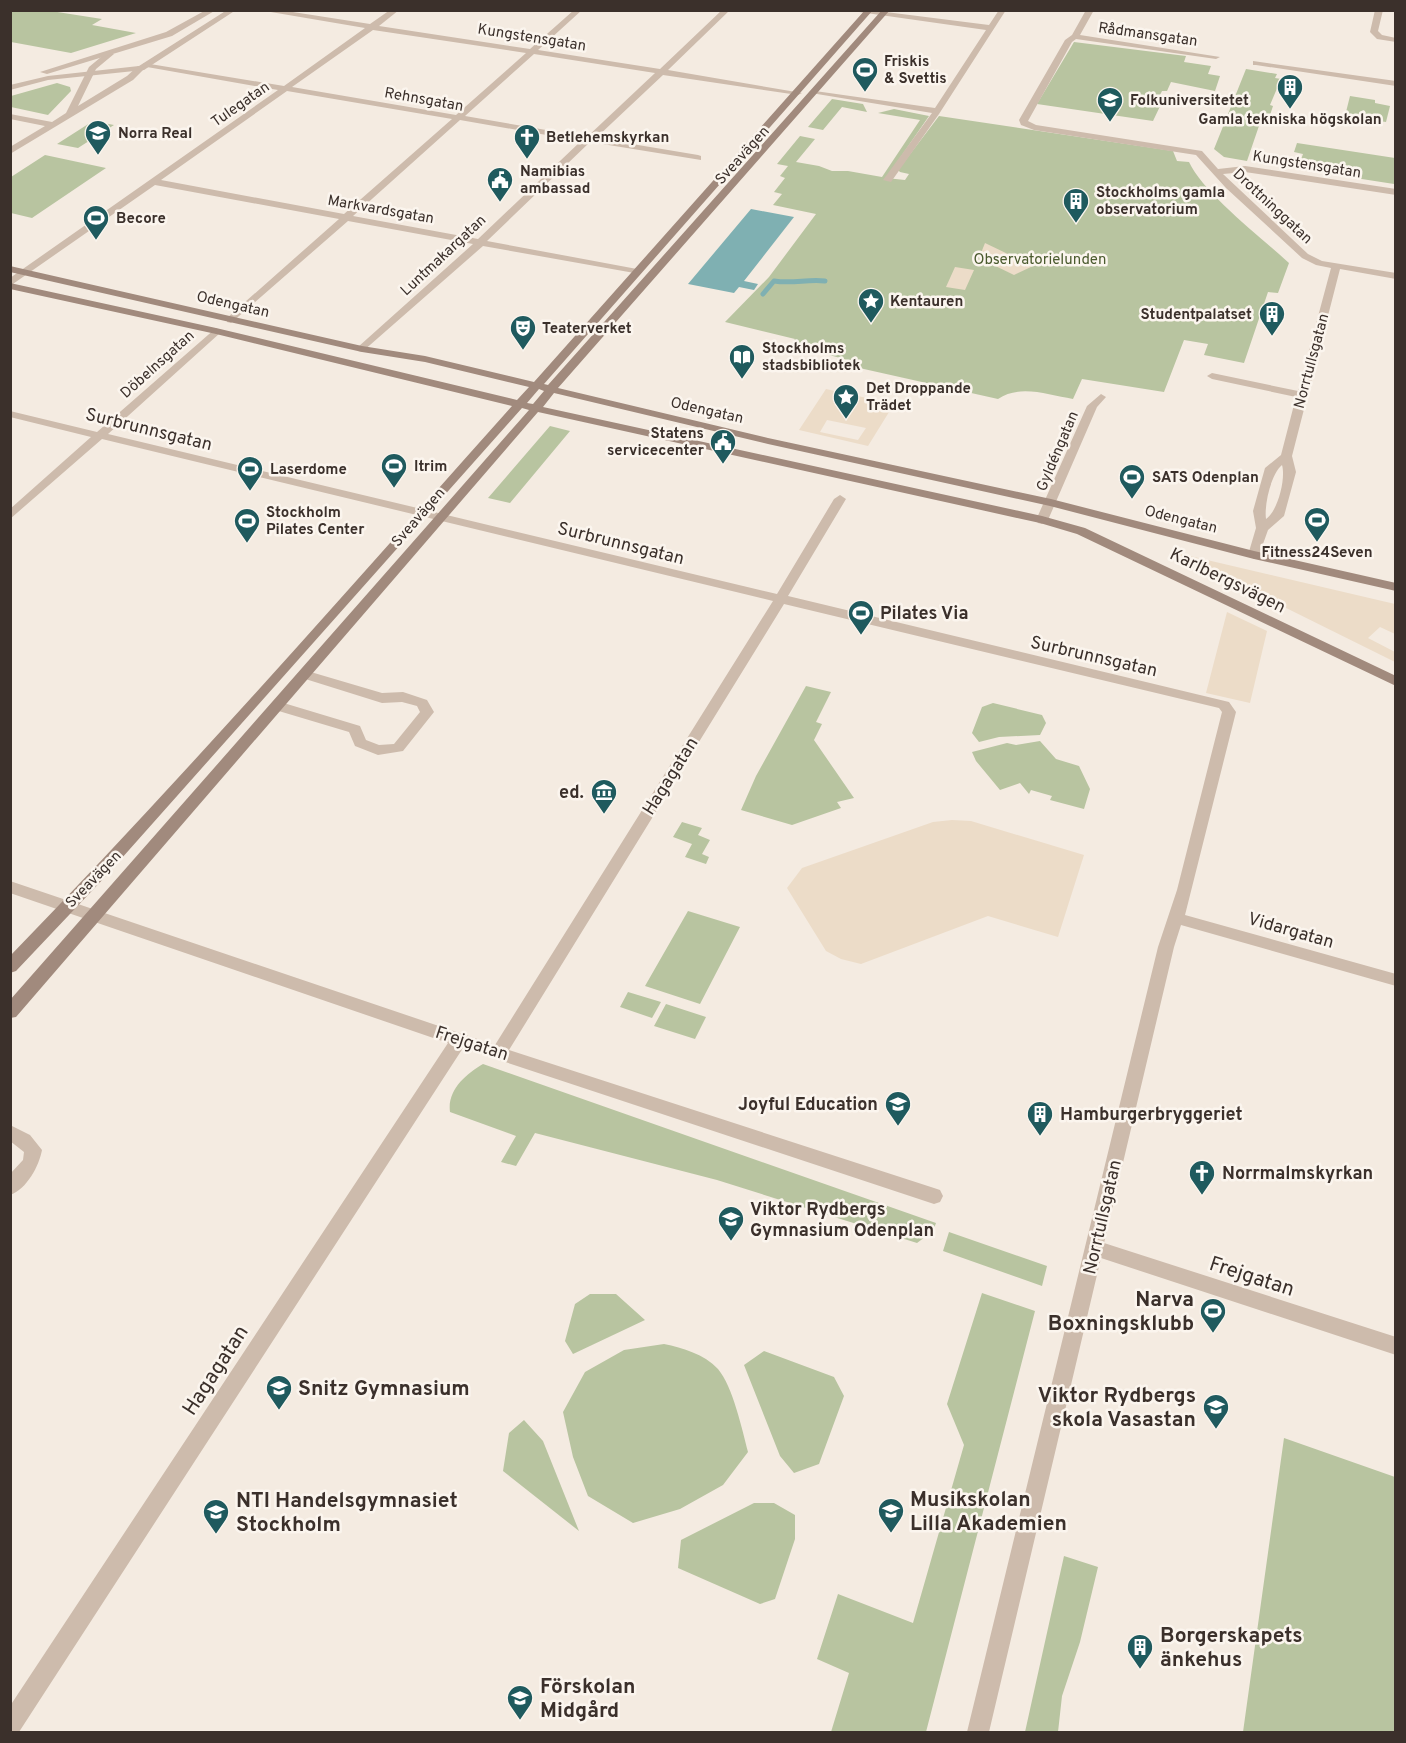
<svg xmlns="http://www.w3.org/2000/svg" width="1406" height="1743" font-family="Overpass,sans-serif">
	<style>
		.green { fill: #b8c4a0 }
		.plaza { fill: #ecdcc8; fill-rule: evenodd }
		.water { fill: #7fb0b2 }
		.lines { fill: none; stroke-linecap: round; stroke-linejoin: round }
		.stream { stroke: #7fb0b2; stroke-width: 5 }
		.minor { fill: #cdbbac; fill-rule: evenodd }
		.tertiary { fill: #cdbbac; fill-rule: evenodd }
		.secondary { fill: #a18a7d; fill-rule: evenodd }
		.labels { text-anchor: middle; stroke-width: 5; stroke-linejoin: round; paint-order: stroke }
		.far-street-label { font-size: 15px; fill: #3b302b; stroke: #fbf5ee }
		.far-poi-label { font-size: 15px; font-weight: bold; fill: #3b302b; stroke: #fbf5ee; text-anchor: start }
		.far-park-label { font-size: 15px; fill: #4a5a2e; stroke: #fbf5ee }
		.street-label { font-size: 18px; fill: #3b302b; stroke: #fbf5ee }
		.poi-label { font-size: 18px; font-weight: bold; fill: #3b302b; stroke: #fbf5ee; text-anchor: start }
		.near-street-label { font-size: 21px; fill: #3b302b; stroke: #fbf5ee }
		.near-poi-label { font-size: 21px; font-weight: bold; fill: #3b302b; stroke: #fbf5ee; text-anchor: start }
	</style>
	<rect width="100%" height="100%" fill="#f4ebe1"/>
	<path class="green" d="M16 11H51L102 19 92 25 136 33 71 53 11 42V12Z
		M1074 42 1186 56 1184 62 1211 66 1208 74 1220 76 1215 91 1171 82 1167 91H1162L1158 99 1163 100 1153 121 1037 104Z
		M1246 69 1277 74 1275 78 1281 79 1270 105 1273 106 1268 121 1261 120 1247 161 1224 157 1214 149Z
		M57 83 70 87 71 91 48 115 11 107V96Z
		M1350 96 1375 100V103L1390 106 1386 122 1345 116Z
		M832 99 863 104 867 112 842 107 823 130 808 127Z
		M894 109 929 116 886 178 905 180 909 174 900 172 898 170 939 116 1173 151 1177 161 1189 162C1204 194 1261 237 1289 263L1278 293 1268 292 1244 363 1204 355 1208 344 1184 340 1164 392 1082 379 1073 399C1048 395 1020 384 998 399L846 365 848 360 791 345 795 339 725 322 769 277 816 214 773 205 782 194 774 192 785 178 780 176 788 166 777 164 800 136 815 139 796 162 819 166 832 171H848L882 177 920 120 878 113Z
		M93 121 114 125 78 148 57 144Z
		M1297 143 1395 158 1394 184 1278 166 1279 162 1299 165 1303 154 1294 152Z
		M45 155 106 168 32 218 11 213V177Z
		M550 426 570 431 510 503 488 498Z
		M806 686 831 692 816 722 822 724 814 740 854 798 837 802 841 808 792 825 741 810 756 776Z
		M993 703 1042 715 1046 723 1040 735 999 737 979 742 972 733 982 707Z
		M1040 741 1056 759 1079 766 1090 789 1084 809 1050 800 1052 796 1031 790 1029 794 1020 783 1000 790 976 761 972 752 1007 743 1016 745Z
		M682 822 702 828 698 835 710 840 702 854 709 857 706 864 685 857 692 844 673 837Z
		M688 911 740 927 700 1004 645 986Z
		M628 992 661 1002 652 1018 620 1007Z
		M666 1004 706 1017 695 1039 654 1026Z
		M483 1064 936 1223 933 1231 917 1243 717 1180 535 1133 516 1166 501 1162 516 1136 450 1112C447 1090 466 1074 483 1064Z
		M949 1232 1047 1266 1042 1286 943 1251Z
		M982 1293 1035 1311 926 1732H831L849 1673 817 1659 838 1594 913 1623 964 1445 947 1404Z
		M590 1294H616L645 1320 573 1354 565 1341 575 1304Z
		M664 1344C683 1348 704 1354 718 1369 733 1387 742 1429 748 1452L723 1485 680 1509 633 1523 588 1496 573 1457 563 1412 585 1372 624 1350Z
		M764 1351 834 1377 844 1396 819 1464 794 1473 780 1456 744 1365Z
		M524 1420 543 1441 579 1531 503 1471 509 1433Z
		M1284 1438 1395 1477V1732H1243Z
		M754 1503H774L795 1515V1539L775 1599 760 1604 678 1568 681 1540Z
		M1064 1556 1098 1567 1080 1642 1062 1696 1058 1732H1025Z"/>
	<path class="plaza" d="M985 243 1010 255 1033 266 1014 275 979 258Z
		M955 267 974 270 965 290 946 287Z
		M826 389 894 404 868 446 799 430ZM827 420 866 428 858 440 820 432Z
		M1173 552 1395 604V634L1380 627 1368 638 1395 652V662Z
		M1227 612 1267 631 1250 703 1206 693Z
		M952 820 971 821 1084 855 1058 937 988 916 861 964 841 959 826 951 787 888 802 868 933 822Z"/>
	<path class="water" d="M751 209 794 217 744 281 758 284 754 290 739 287 734 293 688 284Z"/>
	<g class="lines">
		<path class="stream" d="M763 294 774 281C793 284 807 279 825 281"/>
		<path class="minor" d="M259 10H280L370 24 390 10H399L379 26 530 49 574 10H582L538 50 660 69 722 10H730L668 70 802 93 798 95 663 75 596 138 698 155 701 156V160L590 142 487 241 637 269 642 272 640 274 483 246 362 352 358 351V347L473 244 348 221 231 323 227 322V318L339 219 155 185 10 286V278L278 90 147 67 143 65 144 63 284 86 365 28ZM373 30 526 53 456 115 292 87ZM534 54 655 73 587 137 465 116ZM287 91 452 119 344 214 161 180ZM460 120 581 141 478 239 353 216Z
			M845 10H870L989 25 999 10H1006L939 114 891 182 883 180 932 113 811 93 815 91 935 108 986 30Z
			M1086 10H1094L1080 35 1220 57 1216 59 1076 39 1072 42 1028 121 1036 125 1202 151 1218 169 1245 166 1396 189V195L1245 172 1223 174 1308 254 1322 261 1396 273V279L1340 269 1292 456 1296 472 1284 516 1268 530 1258 558 1254 559 1248 555 1256 528 1253 511 1265 468 1281 455 1296 397 1212 379 1207 376 1212 373 1298 391 1331 268 1316 265 1302 258 1226 188 1196 155 1034 130 1021 125 1019 120 1065 40 1072 35ZM1282 465C1286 478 1278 511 1266 519 1264 505 1271 474 1282 465Z
			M1375 10H1383L1378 31 1382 35 1396 38V42L1377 39 1370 32Z
			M107 52 114 54 96 69 78 106 127 76 138 66 145 68 133 80 10 154V147L45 126 10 119V114L52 122 66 113 89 67Z
			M1253 61 1396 81V86L1256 65H1253Z
			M216 328 221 331 220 333 108 434 777 594 834 499 840 495 846 499 788 596 1229 702 1236 712 1185 915 1396 974V986L1181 925 1174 947 1104 1243 1396 1337V1355L1101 1258 989 1732H967L1158 947 1177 890 1222 712 1219 708 784 604 509 1050 934 1188 940 1190 943 1196 940 1202 934 1204 463 1048 19 1732H10V1706L448 1043 10 893V881L495 1045 773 601 102 439 10 519V509L91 437 10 417V411L97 432Z
			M1101 394 1106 397 1097 407 1048 520 1042 524 1038 523 1036 520 1087 406Z
			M304 670 382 693 403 692 427 700 434 712 403 751 378 755 355 746 349 732 272 709 270 706 277 701 360 726 366 740 379 745 394 744 420 712 417 706 402 702 382 703 299 677 297 674Z
			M10 1125 30 1135 42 1150C39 1166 27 1189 10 1195V1174L23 1160 24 1152 10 1141Z"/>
		<path class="tertiary" d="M206 10H216L172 36 47 74 40 72 166 32Z
			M227 10H236L144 70 48 80 10 90V85L48 76 139 66Z"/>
		<path class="secondary" d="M865 10H873L544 384 548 385 882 10H890L558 388 768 438 1051 499 1254 551 1396 583V591L1254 559 1050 506 768 444 554 393 543 407 1042 516 1085 528 1396 676V686L1077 534 1040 523 538 412 16 1017 10 1018V1000L529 410 522 408 105 877 16 971 10 973V956C183 778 347 591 512 406L216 334 10 289V283L216 328 517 400 529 387 425 362 362 352 10 272V266L362 346 425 356 534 382ZM539 389 544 391 533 404 527 403Z"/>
	</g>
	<defs>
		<g id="stadium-pin" transform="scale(1.35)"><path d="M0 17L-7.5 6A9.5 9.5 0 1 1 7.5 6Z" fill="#1f5a5e" stroke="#fbf5ee"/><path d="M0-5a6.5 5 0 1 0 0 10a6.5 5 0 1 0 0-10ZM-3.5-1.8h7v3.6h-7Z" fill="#fff"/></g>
		<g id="building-pin" transform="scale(1.35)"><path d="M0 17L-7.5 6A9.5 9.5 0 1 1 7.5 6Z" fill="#1f5a5e" stroke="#fbf5ee"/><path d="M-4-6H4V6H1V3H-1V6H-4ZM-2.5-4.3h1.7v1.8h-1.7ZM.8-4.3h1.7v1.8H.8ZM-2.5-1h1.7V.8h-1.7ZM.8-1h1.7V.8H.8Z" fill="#fff"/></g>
		<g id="university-pin" transform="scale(1.35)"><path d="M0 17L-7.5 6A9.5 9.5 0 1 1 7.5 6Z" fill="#1f5a5e" stroke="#fbf5ee"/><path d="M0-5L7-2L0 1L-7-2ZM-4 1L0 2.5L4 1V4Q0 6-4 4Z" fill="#fff"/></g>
		<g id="school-pin" transform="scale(1.35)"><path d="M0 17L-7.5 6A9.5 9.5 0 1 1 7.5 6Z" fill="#1f5a5e" stroke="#fbf5ee"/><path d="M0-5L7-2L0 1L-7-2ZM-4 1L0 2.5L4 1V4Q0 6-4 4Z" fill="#fff"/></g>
		<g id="church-pin" transform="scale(1.35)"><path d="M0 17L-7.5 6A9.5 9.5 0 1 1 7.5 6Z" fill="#1f5a5e" stroke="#fbf5ee"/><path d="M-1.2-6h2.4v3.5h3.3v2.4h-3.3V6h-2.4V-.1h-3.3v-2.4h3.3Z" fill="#fff"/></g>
		<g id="civic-pin" transform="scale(1.35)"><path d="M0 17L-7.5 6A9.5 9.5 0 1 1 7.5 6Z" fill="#1f5a5e" stroke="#fbf5ee"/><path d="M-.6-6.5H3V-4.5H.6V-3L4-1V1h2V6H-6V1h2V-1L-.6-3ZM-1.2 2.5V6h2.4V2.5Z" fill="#fff"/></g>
		<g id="sight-pin" transform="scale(1.35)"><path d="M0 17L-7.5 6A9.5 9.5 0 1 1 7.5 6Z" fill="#1f5a5e" stroke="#fbf5ee"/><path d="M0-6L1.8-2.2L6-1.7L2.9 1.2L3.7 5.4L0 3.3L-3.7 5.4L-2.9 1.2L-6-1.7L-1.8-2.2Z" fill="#fff"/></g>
		<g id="theatre-pin" transform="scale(1.35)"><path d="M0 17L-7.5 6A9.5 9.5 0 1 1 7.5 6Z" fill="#1f5a5e" stroke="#fbf5ee"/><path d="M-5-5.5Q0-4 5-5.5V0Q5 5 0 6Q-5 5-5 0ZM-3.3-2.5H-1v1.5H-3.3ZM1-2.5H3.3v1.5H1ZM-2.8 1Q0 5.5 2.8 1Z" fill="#fff"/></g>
		<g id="library-pin" transform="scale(1.35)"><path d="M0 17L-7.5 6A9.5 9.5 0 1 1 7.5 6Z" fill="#1f5a5e" stroke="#fbf5ee"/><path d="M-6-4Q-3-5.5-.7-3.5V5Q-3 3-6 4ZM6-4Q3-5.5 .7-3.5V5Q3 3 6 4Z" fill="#fff"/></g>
		<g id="museum-pin" transform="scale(1.35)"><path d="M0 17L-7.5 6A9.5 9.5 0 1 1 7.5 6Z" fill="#1f5a5e" stroke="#fbf5ee"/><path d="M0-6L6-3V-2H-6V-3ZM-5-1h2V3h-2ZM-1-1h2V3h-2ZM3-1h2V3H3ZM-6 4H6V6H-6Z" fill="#fff"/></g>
	</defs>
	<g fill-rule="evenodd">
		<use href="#stadium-pin" x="865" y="70"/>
		<use href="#building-pin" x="1290" y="87"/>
		<use href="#university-pin" x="1110" y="100"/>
		<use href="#school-pin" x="98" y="133"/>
		<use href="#church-pin" x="527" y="137"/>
		<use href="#civic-pin" x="500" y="180"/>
		<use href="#building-pin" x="1076" y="201"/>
		<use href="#stadium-pin" x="96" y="218"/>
		<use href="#sight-pin" x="871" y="301"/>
		<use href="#building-pin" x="1272" y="314"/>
		<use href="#theatre-pin" x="523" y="328"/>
		<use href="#library-pin" x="742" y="357"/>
		<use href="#sight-pin" x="846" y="397"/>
		<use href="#civic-pin" x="723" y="442"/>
		<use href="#stadium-pin" x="394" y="466"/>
		<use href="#stadium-pin" x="250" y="469"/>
		<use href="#stadium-pin" x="1132" y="477"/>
		<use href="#stadium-pin" x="1317" y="520"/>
		<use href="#stadium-pin" x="247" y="521"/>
		<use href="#stadium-pin" x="861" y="613"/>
		<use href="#museum-pin" x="604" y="792"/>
		<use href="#school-pin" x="898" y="1104"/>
		<use href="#building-pin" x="1040" y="1114"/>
		<use href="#church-pin" x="1202" y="1173"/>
		<use href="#school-pin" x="731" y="1219"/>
		<use href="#stadium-pin" x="1213" y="1311"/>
		<use href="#school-pin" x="279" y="1388"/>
		<use href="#school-pin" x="1216" y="1407"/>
		<use href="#school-pin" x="891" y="1511"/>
		<use href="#school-pin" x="216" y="1512"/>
		<use href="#building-pin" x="1140" y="1647"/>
		<use href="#school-pin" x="520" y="1698"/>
	</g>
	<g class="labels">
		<g class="far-street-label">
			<text transform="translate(1148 34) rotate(8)" y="5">Rådmansgatan</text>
			<text transform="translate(532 37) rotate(9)" y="5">Kungstensgatan</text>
			<text transform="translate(424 99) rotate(10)" y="5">Rehnsgatan</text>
			<text transform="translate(240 104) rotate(-35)" y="5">Tulegatan</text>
			<text transform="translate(742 155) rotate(-48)" y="5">Sveavägen</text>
			<text transform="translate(1307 164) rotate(9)" y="5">Kungstensgatan</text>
			<text transform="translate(1273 206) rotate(43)" y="5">Drottninggatan</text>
			<text transform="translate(381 209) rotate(10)" y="5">Markvardsgatan</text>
			<text transform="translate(443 255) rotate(-43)" y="5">Luntmakargatan</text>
			<text transform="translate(233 304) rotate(13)" y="5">Odengatan</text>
			<text transform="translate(1311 361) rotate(-75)" y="5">Norrtullsgatan</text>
			<text transform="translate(157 364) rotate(-42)" y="5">Döbelnsgatan</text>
			<text transform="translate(707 410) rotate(13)" y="5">Odengatan</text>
			<text transform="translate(1057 451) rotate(-67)" y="5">Gyldéngatan</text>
			<text transform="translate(418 517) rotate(-49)" y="5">Sveavägen</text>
			<text transform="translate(1181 519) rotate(14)" y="5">Odengatan</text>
			<text transform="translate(93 879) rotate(-46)" y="5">Sveavägen</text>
		</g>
		<g class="far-poi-label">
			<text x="884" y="66">Friskis<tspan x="884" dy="17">&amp; Svettis</tspan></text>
			<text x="1130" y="105">Folkuniversitetet</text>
			<text x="1290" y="124" text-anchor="middle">Gamla tekniska högskolan</text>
			<text x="118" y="138">Norra Real</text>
			<text x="546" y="142">Betlehemskyrkan</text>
			<text x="520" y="176">Namibias<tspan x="520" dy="17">ambassad</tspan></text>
			<text x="1096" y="197">Stockholms gamla<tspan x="1096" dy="17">observatorium</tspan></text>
			<text x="116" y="223">Becore</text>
			<text x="890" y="306">Kentauren</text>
			<text x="1252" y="319" text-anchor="end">Studentpalatset</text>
			<text x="542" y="333">Teaterverket</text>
			<text x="762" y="353">Stockholms<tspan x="762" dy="17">stadsbibliotek</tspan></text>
			<text x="866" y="393">Det Droppande<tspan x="866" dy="17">Trädet</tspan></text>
			<text x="704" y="438" text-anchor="end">Statens<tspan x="704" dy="17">servicecenter</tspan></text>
			<text x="414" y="471">Itrim</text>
			<text x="270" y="474">Laserdome</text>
			<text x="1152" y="482">SATS Odenplan</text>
			<text x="266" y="517">Stockholm<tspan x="266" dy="17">Pilates Center</tspan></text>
			<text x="1317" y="557" text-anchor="middle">Fitness24Seven</text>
		</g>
		<g class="far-park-label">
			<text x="1040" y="264">Observatorielunden</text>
		</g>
		<g class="street-label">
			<text transform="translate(149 429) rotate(14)" y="6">Surbrunnsgatan</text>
			<text transform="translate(621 543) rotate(14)" y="6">Surbrunnsgatan</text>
			<text transform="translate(1228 580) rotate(26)" y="6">Karlbergsvägen</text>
			<text transform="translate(1094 656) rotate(13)" y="6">Surbrunnsgatan</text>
			<text transform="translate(670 776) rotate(-58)" y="6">Hagagatan</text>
			<text transform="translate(1291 930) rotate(16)" y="6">Vidargatan</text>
			<text transform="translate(472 1043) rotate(18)" y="6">Frejgatan</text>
			<text transform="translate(1102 1217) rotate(-77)" y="6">Norrtullsgatan</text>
		</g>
		<g class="poi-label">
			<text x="880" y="619">Pilates Via</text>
			<text x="584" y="798" text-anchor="end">ed.</text>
			<text x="878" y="1110" text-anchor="end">Joyful Education</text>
			<text x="1060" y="1120">Hamburgerbryggeriet</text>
			<text x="1222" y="1179">Norrmalmskyrkan</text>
			<text x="750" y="1215">Viktor Rydbergs<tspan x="750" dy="21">Gymnasium Odenplan</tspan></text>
		</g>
		<g class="near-street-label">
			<text transform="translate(1252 1276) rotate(18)" y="7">Frejgatan</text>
			<text transform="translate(215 1370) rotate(-57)" y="7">Hagagatan</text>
		</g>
		<g class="near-poi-label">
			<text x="1194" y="1306" text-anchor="end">Narva<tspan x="1194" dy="24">Boxningsklubb</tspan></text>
			<text x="298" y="1395">Snitz Gymnasium</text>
			<text x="1196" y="1402" text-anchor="end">Viktor Rydbergs<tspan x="1196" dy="24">skola Vasastan</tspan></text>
			<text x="910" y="1506">Musikskolan<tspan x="910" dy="24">Lilla Akademien</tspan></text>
			<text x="236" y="1507">NTI Handelsgymnasiet<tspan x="236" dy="24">Stockholm</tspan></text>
			<text x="1160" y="1642">Borgerskapets<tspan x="1160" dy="24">änkehus</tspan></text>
			<text x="540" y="1693">Förskolan<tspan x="540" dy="24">Midgård</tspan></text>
		</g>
	</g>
	<rect width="1406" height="1743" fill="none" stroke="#3b302b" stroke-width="24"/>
</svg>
